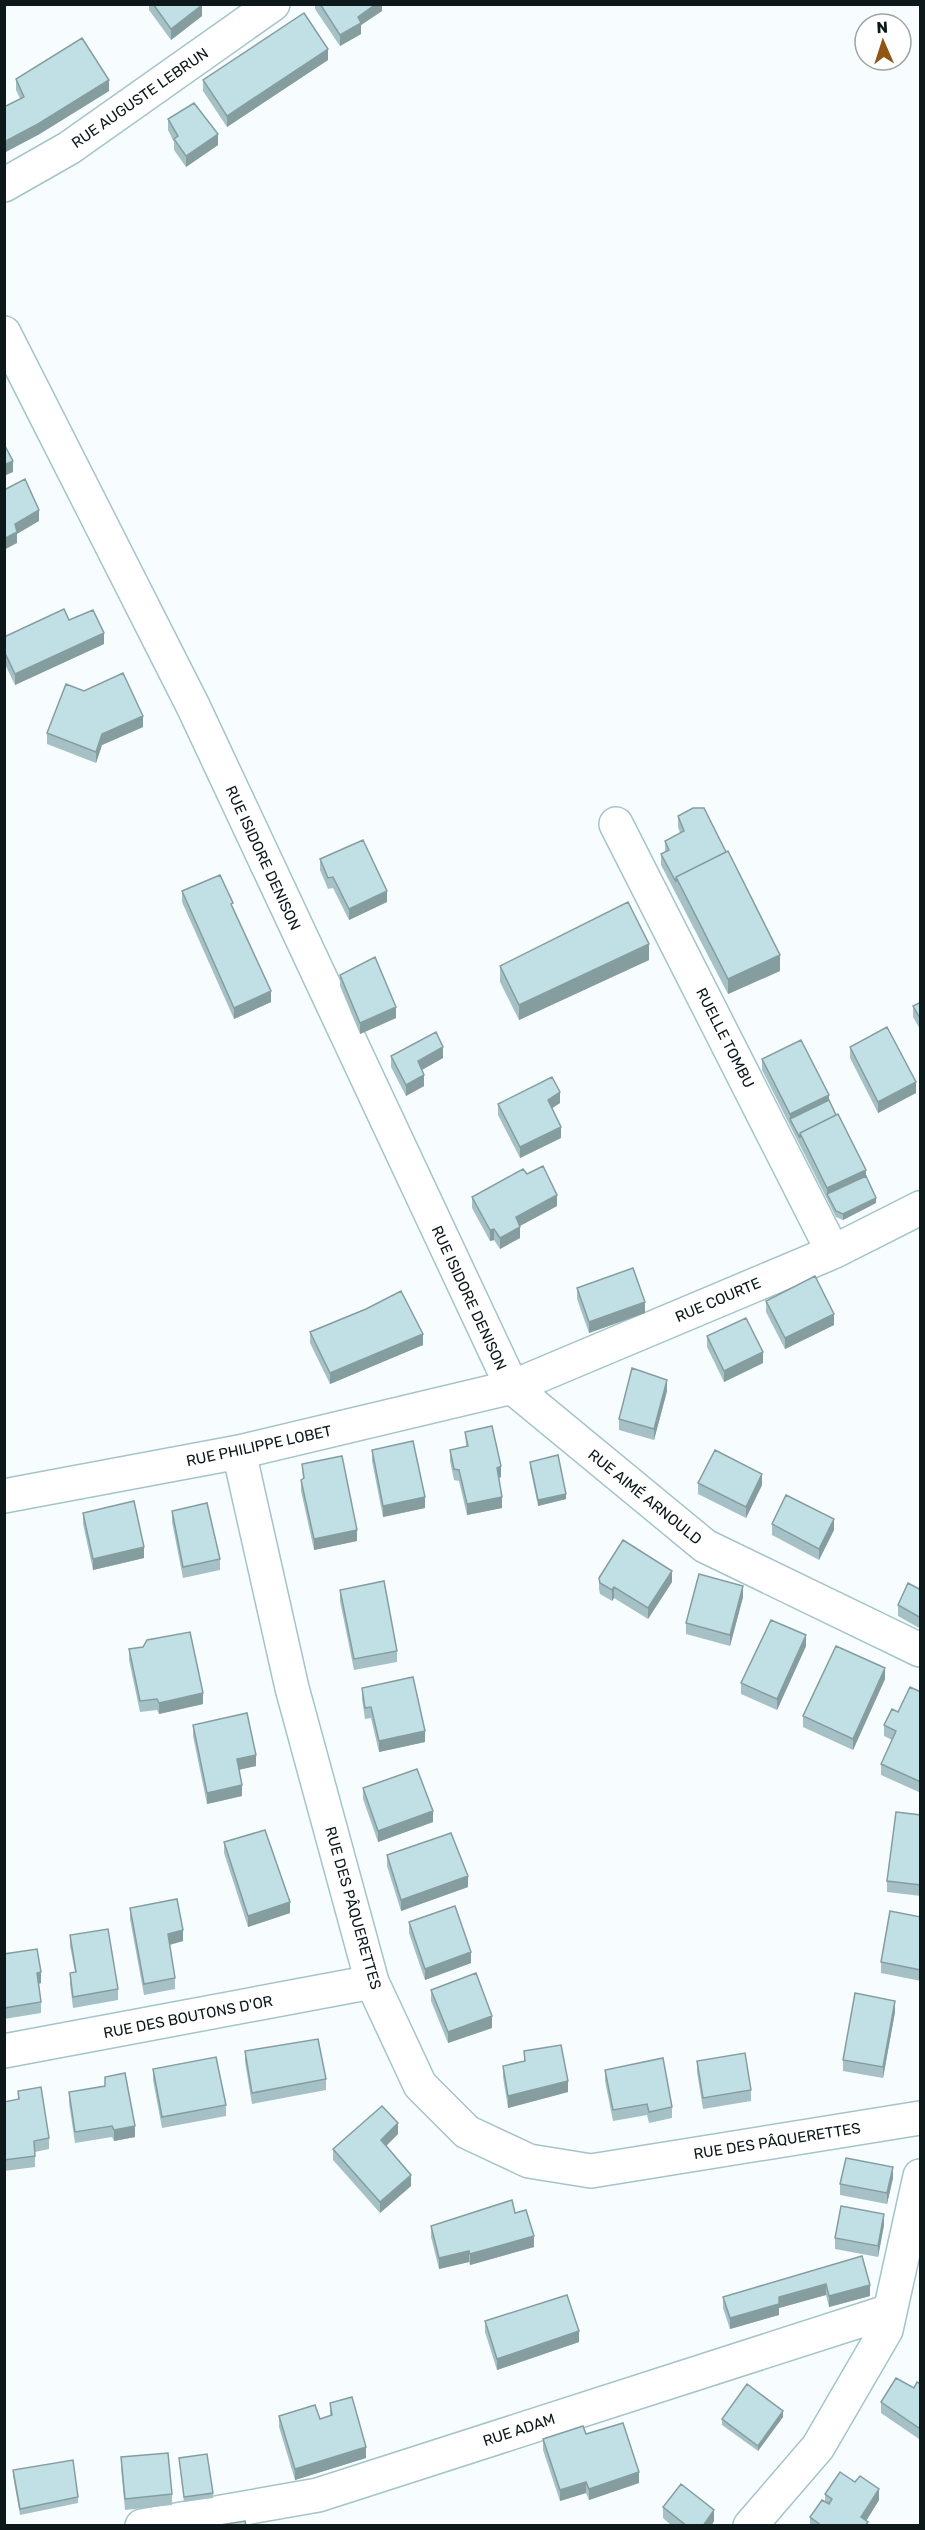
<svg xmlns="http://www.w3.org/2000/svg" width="925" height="2530" font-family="Rubik,sans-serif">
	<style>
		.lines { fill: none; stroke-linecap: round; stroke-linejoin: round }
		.street-casing { stroke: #a5c4c9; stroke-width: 36 }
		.street { stroke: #fff; stroke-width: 33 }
		.wall { fill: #a5c1c5 }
		.shaded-wall { fill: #869da0 }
		.building { fill: #c0e0e5; stroke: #869da0; stroke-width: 1.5 }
		.labels { text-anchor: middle; stroke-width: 5; stroke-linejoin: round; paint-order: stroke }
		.street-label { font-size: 15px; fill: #0c181a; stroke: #fff }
	</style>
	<rect width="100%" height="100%" fill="#f7fdfe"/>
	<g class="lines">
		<g class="street-casing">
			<path id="street" d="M4 185 69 148 273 4
				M4 333 193 706 512 1387 705 1546 920 1650
				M616 824 833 1252
				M239 1452 292 1688 372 1982 420 2085 467 2132 529 2161 591 2171 920 2118
				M4 1496 239 1452 512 1387 833 1252 920 1208
				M4 2051 372 1982
				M142 2526 318 2495 890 2311
				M750 2526 818 2447 886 2330 920 2176"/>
		</g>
		<use href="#street" class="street"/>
	</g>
	<path class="wall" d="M149 4H202V16L171 40 149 10Z
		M315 4H382V11L361 25V34L340 46 315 9Z
		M328 60 227 127 203 91V80Z
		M16 79 109 91 38 135 16 90Z
		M168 119 218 145 186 167 174 150V142L168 130Z
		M69 620 104 644 15 685 4 662V637Z
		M143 727 102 745 96 763 47 744V733Z
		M678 816 780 971 728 994 661 865V854L665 852V841L680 833 678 827Z
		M320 859 387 902 349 920 333 888 328 889 320 870Z
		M182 891 233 910 271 1002 234 1019 182 902Z
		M649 960 519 1020 500 982V966Z
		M340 975 396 1018 360 1034 340 986Z
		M921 1002V1031L913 1017V1006Z
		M850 1047 916 1093 878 1113 850 1058Z
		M391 1056 443 1058 422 1070 424 1086 406 1096 391 1067Z
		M762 1059 829 1100 866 1176 876 1203 843 1220 836 1217 762 1070Z
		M560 1103 552 1108 561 1138 520 1158 498 1115V1104Z
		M472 1197 557 1206 520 1226V1238L500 1249 494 1240 490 1241 472 1208Z
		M577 1288 645 1313 589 1333 577 1299Z
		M766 1301 834 1325 785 1349 766 1312Z
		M366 1309 423 1345 330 1384 310 1343V1332Z
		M707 1336 763 1363 724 1382 707 1347Z
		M667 1391 654 1440 619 1430V1419Z
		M465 1432 501 1477 499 1478 502 1508 467 1515 459 1481 454 1480 450 1461V1450L466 1446Z
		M372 1450 425 1508 383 1517 372 1461Z
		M530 1462 566 1499 538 1506 530 1467Z
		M302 1464 357 1541 314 1550 301 1491V1480L303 1479Z
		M698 1483 762 1485 746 1518 698 1494Z
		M172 1511 220 1559V1570L183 1578 172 1522Z
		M83 1513 144 1558 93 1570 83 1524Z
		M772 1524 834 1530 819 1560 772 1535Z
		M599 1578 672 1582 648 1619 614 1598 612 1601 600 1594 599 1589Z
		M340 1590 397 1651V1662L354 1670 340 1601Z
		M921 1590V1629L898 1616V1605Z
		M743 1597 730 1646 686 1634V1623Z
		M806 1646 777 1710 741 1694V1683Z
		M129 1649 203 1704 159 1714 157 1710 140 1712 129 1660Z
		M885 1679 853 1750 803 1727V1716Z
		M362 1688 425 1742 379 1752 371 1718 365 1719 362 1699Z
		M921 1692V1793L881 1775V1764L892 1740 884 1736V1725Z
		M193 1725 256 1766 239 1770 242 1796 207 1804 193 1736Z
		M363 1788 433 1822 378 1842 363 1799Z
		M921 1815V1896L887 1892V1881Z
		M224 1842 290 1913 248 1927 224 1853Z
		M387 1855 468 1887 401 1911 387 1866Z
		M130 1908 183 1941 170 1945 175 1978V1989L144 1995 130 1919Z
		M921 1917V1981L881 1973V1962Z
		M409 1922 471 1963 425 1980 409 1933Z
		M70 1935 118 1989V2000L73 2008 70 1984V1973L75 1972 70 1946Z
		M4 1954 41 1983 39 1984 41 2002V2013L4 2019Z
		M431 1990 492 2028 448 2043 431 2001Z
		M895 2012 883 2078 843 2071V2060Z
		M245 2051 326 2079V2090L252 2104 245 2062Z
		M524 2051 568 2092 508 2108 503 2077V2066L524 2061Z
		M697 2061 751 2090V2101L703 2109 697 2072Z
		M153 2069 226 2105V2116L162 2128 153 2080Z
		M605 2070 672 2107V2118L649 2123 647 2115 613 2121 605 2081Z
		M105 2077 135 2137 114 2141 112 2137 75 2143 69 2103V2092L105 2086Z
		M4 2102 49 2138V2149L35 2152V2167L4 2171Z
		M398 2134 386 2146 411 2186 380 2213 333 2160V2149Z
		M893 2178 887 2204 840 2195V2184Z
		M515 2213 534 2247 470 2265 469 2262 439 2269 431 2237V2226Z
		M884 2225 878 2257 835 2249V2238Z
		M862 2256 870 2296 829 2307 826 2295 779 2308V2315L730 2329 723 2308V2297Z
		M485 2321 579 2342 497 2370 485 2332Z
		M921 2384V2436L919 2439 881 2413V2402Z
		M330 2403 366 2458 295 2480 279 2427V2416L320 2419 330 2416Z
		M783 2417 758 2451 722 2425V2419Z
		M586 2434 639 2483 589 2500 586 2493 560 2501 543 2450V2439Z
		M121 2457 172 2494V2505L125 2510 121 2468Z
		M179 2458 213 2493V2498L184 2502Z
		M13 2470 78 2497V2503L20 2515 13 2476Z
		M825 2494 879 2500 866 2521 868 2526H810V2517L825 2501Z
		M663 2507 714 2521 711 2526H672L663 2518Z"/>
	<path class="shaded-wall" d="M376 4H382V11L361 25V34L340 46V35L358 17Z
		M202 5V16L171 40V29Z
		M328 49V60L227 127V116Z
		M109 80V91L38 135 4 153V142Z
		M218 134V145L186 167V156Z
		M13 461V472L4 476V465Z
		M39 510V521L17 534V543L4 550V539L15 524Z
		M104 633V644L15 685V674Z
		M143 716V727L102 745 96 763V752L102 734Z
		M387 891V902L349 920V909Z
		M649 944V960L519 1020V1005Z
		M780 955V971L728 994V979Z
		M271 991V1002L234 1019V1008Z
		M396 1007V1018L360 1034V1023Z
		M443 1047V1058L418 1072V1061Z
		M424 1075V1086L406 1096V1085Z
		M916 1082V1093L878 1113V1102Z
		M560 1092V1103L548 1111V1100Z
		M829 1095V1106L790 1119V1114Z
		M561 1127V1138L520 1158V1147Z
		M866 1170V1181L827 1194V1188Z
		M557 1195V1206L516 1228V1217Z
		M876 1198V1203L843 1220V1214Z
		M520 1227V1238L500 1249V1238Z
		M494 1229V1240L490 1241V1230Z
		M645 1302V1313L589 1333V1322Z
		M834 1314V1325L785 1349V1338Z
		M423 1334V1345L330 1384V1373Z
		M763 1352V1363L724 1382V1371Z
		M667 1380V1391L654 1440V1429Z
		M501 1466V1477L497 1479V1468Z
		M762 1474V1485L746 1518V1507Z
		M566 1494V1499L538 1506V1500Z
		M425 1497V1508L383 1517V1506Z
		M502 1497V1508L467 1515V1504Z
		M834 1519V1530L819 1560V1549Z
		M357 1530V1541L314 1550V1539Z
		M144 1547V1558L93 1570V1559Z
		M672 1571V1582L648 1619V1608Z
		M743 1586V1597L730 1646V1635Z
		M614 1587V1598L612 1601V1590Z
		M806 1635V1646L777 1710V1699Z
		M885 1668V1679L853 1750V1739Z
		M203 1693V1704L159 1714V1703Z
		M425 1731V1742L379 1752V1741Z
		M256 1755V1766L237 1770V1759Z
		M242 1785V1796L207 1804V1793Z
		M433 1811V1822L378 1842V1831Z
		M468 1876V1887L401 1911V1900Z
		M290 1902V1913L248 1927V1916Z
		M183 1930V1941L168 1945V1934Z
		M471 1952V1963L425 1980V1969Z
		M41 1972V1983L37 1984V1973Z
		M895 2001V2012L883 2078V2067Z
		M492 2016V2028L448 2043V2032Z
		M568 2081V2092L508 2108V2096Z
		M398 2123V2134L381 2151V2140Z
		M135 2126V2137L114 2141V2130Z
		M893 2167V2178L887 2204V2193Z
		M411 2175V2186L380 2213V2202Z
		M884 2214V2225L878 2257V2246Z
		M534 2236V2247L470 2265V2254Z
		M469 2251V2262L439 2269V2258Z
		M826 2284V2295L779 2308V2315L730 2329V2318L779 2297Z
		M870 2285V2296L829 2307V2296Z
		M579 2331V2342L497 2370V2359Z
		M783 2411V2417L758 2451V2446Z
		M921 2425V2436L919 2439V2428Z
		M366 2447V2458L295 2480V2469Z
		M639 2472V2483L589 2500V2489Z
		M586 2482V2493L560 2501V2490Z
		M879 2489V2500L863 2526 861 2517Z
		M714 2510V2521L711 2526H703Z"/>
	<path class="building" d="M153 4H202V5L171 29Z
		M320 4H376L358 17 361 23 340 35Z
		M304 13 328 49 227 116 203 80Z
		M82 38 109 80 38 124 4 142V107L24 97 16 79Z
		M194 103 218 134 186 156 174 139 178 136 168 119Z
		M4 444 13 461 4 465Z
		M25 479 39 510 15 524 17 532 4 539V490Z
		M64 609 69 620 93 610 104 633 15 674 4 651V637Z
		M123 673 143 716 102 734 96 752 47 733 66 684 84 691Z
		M693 808H704L726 852 676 877V882L661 854 669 850 665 841 684 831 678 816Z
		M363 840 387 891 349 909 333 877 328 878 320 859Z
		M728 851 780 955 728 979 676 877Z
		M220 875 233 903 231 904 271 991 234 1008 182 891Z
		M628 902 649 944 519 1005 500 966Z
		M375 957 396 1007 360 1023 340 975Z
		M921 1002V1020L913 1006Z
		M887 1027 916 1082 878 1102 850 1047Z
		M436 1032 443 1047 418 1061 424 1075 406 1085 391 1056Z
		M801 1040 829 1095 790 1114 762 1059Z
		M552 1077 560 1092 548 1100 561 1127 520 1147 498 1104Z
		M829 1100 836 1115 800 1133V1138L790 1119Z
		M838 1114 866 1170 827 1188 800 1133Z
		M543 1166 557 1195 516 1217 520 1227 500 1238 494 1229 490 1230 472 1197 523 1169 527 1174Z
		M866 1176 876 1198 843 1214 836 1211 827 1194Z
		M633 1268 645 1302 589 1322 577 1288Z
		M815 1276 834 1314 785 1338 766 1301Z
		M401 1291 423 1334 330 1373 310 1332 366 1309Z
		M746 1318 763 1352 724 1371 707 1336Z
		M632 1368 667 1380 654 1429 619 1419Z
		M492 1426 501 1466 497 1468 502 1497 467 1504 459 1470 454 1469 450 1450 468 1446 465 1432Z
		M413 1441 425 1497 383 1506 372 1450Z
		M715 1450 762 1474 746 1507 698 1483Z
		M558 1455 566 1494 538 1500 530 1462Z
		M342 1456 357 1530 314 1539 301 1480 304 1478 302 1464Z
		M786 1495 834 1519 819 1549 772 1524Z
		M134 1501 144 1547 93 1559 83 1513Z
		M207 1503 220 1559 183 1567 172 1511Z
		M623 1540 672 1571 648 1608 614 1587 612 1590 600 1583 599 1578Z
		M699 1574 743 1586 730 1635 686 1623Z
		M384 1581 397 1651 354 1659 340 1590Z
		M908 1583 921 1590V1618L898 1605Z
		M771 1620 806 1635 777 1699 741 1683Z
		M190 1632 203 1693 159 1703 157 1699 140 1701 129 1649 143 1647 147 1640Z
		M836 1646 885 1668 853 1739 803 1716Z
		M413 1677 425 1731 379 1741 371 1707 365 1708 362 1688Z
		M910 1687 921 1692V1782L881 1764 896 1731 884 1725 892 1709 898 1712Z
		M247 1713 256 1755 237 1759 242 1785 207 1793 193 1725Z
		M417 1769 433 1811 378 1831 363 1788Z
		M896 1812 921 1815V1885L887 1881Z
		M265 1830 290 1902 248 1916 224 1842Z
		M451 1833 468 1876 401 1900 387 1855Z
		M177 1899 183 1930 168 1934 175 1978 144 1984 130 1908Z
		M455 1906 471 1952 425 1969 409 1922Z
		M890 1911 921 1917V1970L881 1962Z
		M108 1929 118 1989 73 1997 70 1973 76 1972 70 1935Z
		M37 1949 41 1972 37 1973 41 2002 4 2008V1954Z
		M476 1973 492 2016 448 2032 431 1990Z
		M855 1993 895 2001 883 2067 843 2060Z
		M318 2039 326 2079 252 2093 245 2051Z
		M561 2045 568 2081 508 2096 503 2066 525 2061 524 2051Z
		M745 2053 751 2090 703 2098 697 2061Z
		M216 2057 226 2105 162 2117 153 2069Z
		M663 2058 672 2107 649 2112 647 2104 613 2110 605 2070Z
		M125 2073 135 2126 114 2130 112 2126 75 2132 69 2092 105 2086V2077Z
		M41 2087 49 2138 34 2141 35 2156 4 2160V2102L19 2099 18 2091Z
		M382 2106 398 2123 381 2140 411 2175 380 2202 333 2149Z
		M846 2158 893 2167 887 2193 840 2184Z
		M512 2200 515 2213 526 2210 534 2236 470 2254 469 2251 439 2258 431 2226Z
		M841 2206 884 2214 878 2246 835 2238Z
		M862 2256 870 2285 829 2296 826 2284 779 2297V2304L730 2318 723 2297Z
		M567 2295 579 2331 497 2359 485 2321Z
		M896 2378 914 2388 917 2382 921 2384V2425L919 2428 881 2402Z
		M747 2384 783 2411 758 2446 722 2419Z
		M352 2397 366 2447 295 2469 279 2416 315 2405 320 2419 332 2415 330 2403Z
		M623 2423 639 2472 589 2489 586 2482 560 2490 543 2439 583 2426 586 2434Z
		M168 2453 172 2494 125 2499 121 2457Z
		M207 2454 213 2493 184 2497 179 2458Z
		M73 2460 78 2497 20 2509 13 2470Z
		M840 2472 855 2482 860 2476 879 2489 861 2517 868 2522 865 2526H822L810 2517 822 2500 829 2504 832 2499 825 2494Z
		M681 2484 714 2510 703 2526H687L663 2507Z
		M245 2521 246 2526H214Z"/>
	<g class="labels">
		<g class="street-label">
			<text transform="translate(140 98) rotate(-35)" y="5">RUE AUGUSTE LEBRUN</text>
			<text transform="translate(263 858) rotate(65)" y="5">RUE ISIDORE DENISON</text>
			<text transform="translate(725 1038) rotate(63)" y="5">RUELLE TOMBU</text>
			<text transform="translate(469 1298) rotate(65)" y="5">RUE ISIDORE DENISON</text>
			<text transform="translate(718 1300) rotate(-23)" y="5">RUE COURTE</text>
			<text transform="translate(259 1446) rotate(-12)" y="5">RUE PHILIPPE LOBET</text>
			<text transform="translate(645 1497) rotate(39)" y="5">RUE AIMÉ ARNOULD</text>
			<text transform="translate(353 1908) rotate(74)" y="5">RUE DES PÂQUERETTES</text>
			<text transform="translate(188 2017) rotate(-11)" y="5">RUE DES BOUTONS D'OR</text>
			<text transform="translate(777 2141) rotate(-9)" y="5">RUE DES PÂQUERETTES</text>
			<text transform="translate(519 2430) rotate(-18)" y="5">RUE ADAM</text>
		</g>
	</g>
	<rect width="925" height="2530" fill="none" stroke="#0c181a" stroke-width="12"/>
	<g transform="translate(883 42) rotate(357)"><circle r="28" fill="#ffffff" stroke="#9ea3a3" stroke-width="1.5"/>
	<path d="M0-4.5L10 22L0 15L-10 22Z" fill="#905613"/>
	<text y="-9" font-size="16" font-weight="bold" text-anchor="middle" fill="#0c181a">N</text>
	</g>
</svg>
